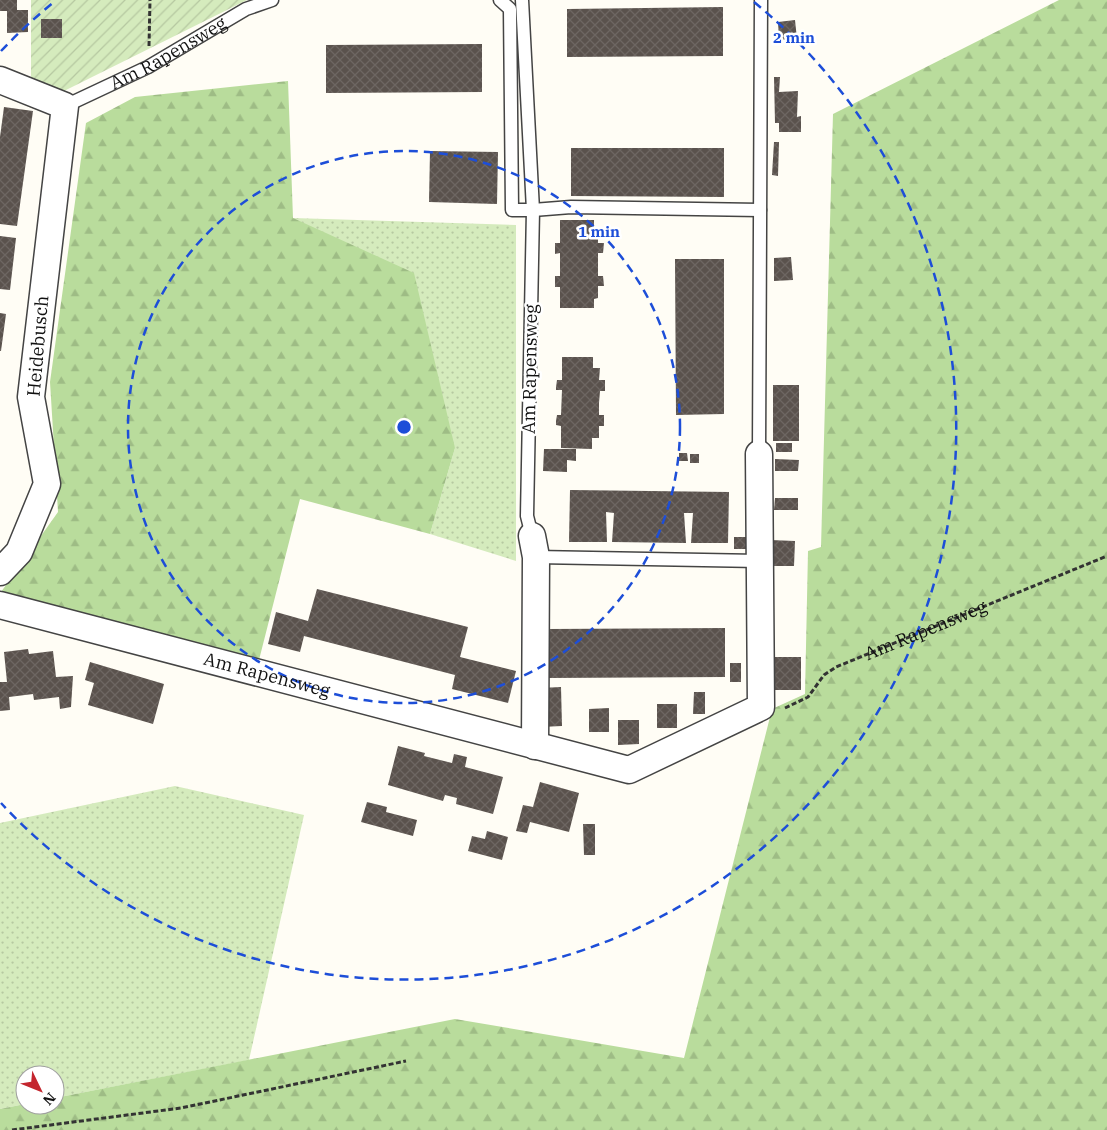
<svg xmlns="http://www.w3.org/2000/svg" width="1107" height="1130" font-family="'IBM Plex Serif',serif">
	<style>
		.grass { fill: url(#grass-dots) }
		.forest { fill: url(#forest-firs) }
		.garden { fill: url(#garden-furrows) }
		.building { fill: url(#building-cross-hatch) }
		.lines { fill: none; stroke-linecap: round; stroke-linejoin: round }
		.lane-casing { stroke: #444; stroke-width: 15 }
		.street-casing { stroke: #444; stroke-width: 29 }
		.path { stroke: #333; stroke-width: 3; stroke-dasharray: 5 2.5; stroke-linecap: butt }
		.lane { stroke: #fff; stroke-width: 12 }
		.street { stroke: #fff; stroke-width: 26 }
		.ring { fill: none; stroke: #1d4ed8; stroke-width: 2.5; stroke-dasharray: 9 6 }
		.labels { text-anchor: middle; stroke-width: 5; stroke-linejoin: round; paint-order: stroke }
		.street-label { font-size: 18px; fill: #111; stroke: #fff }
		.centre { fill: #1d4ed8; stroke: #fff; stroke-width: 2.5 }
		.ring-label { font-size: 15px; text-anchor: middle; font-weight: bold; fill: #1d4ed8; stroke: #fff; stroke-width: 5; stroke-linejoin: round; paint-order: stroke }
	</style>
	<defs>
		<pattern id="grass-dots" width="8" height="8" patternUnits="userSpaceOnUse" patternTransform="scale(1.25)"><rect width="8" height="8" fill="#d5ebbd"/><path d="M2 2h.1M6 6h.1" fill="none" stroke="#b6c8a1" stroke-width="1.8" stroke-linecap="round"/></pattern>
		<pattern id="forest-firs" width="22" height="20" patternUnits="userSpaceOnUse" patternTransform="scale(1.25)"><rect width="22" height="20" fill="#b9dc9c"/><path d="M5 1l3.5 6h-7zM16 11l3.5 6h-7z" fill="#9ebc85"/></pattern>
		<pattern id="garden-furrows" width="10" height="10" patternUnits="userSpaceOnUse" patternTransform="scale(1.25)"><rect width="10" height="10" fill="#d5ebbd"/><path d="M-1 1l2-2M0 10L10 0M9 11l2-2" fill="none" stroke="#b6c8a1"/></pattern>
		<pattern id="building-cross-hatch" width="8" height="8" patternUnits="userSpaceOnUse" patternTransform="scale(1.25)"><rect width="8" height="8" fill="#5a524d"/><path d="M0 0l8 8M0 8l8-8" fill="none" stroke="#6d6662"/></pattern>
	</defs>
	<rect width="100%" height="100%" fill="#fffdf5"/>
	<path class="grass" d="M293 218 516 225V561L430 534 455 448Z
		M175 786 304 815 249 1060 55 1098V1075H25V1104L0 1109V823Z"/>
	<path class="forest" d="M1059 0H1107V1130H0V1109L25 1104 55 1105V1098L455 1019 684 1058 772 709 805 694 808 551 821 547 833 114Z
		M288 81 293 218 414 273 455 448 430 534 300 499 259 660 1 592 58 512 50 382 86 123 135 97Z"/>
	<path class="garden" d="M31 0H247L64 91 31 80Z"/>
	<path class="building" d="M0 0H17V10H28V32L7 33V11H0Z
		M723 7V56L567 57V9Z
		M41 19H62V38H41Z
		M795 20 797 39 779 40 778 22Z
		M482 44V92L326 93V45Z
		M774 77H780L779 92 798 91 797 117 801 116V132H779V123H775Z
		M4 107 33 111 17 226 0 224V137Z
		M774 142H779L778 176 772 175Z
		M571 148H724V197L571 196Z
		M430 151 498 152 497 204 429 202Z
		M560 220H594V231H598V243H604L603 253H598V276H603L604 286H598V298L594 299V308H560V287H555V276H560V253L555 254V243H560Z
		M0 236 16 238 10 290 0 289Z
		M791 257 793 280 774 281V258Z
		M675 259H724V414L676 415Z
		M0 313 6 314 1 351H0Z
		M562 357H593V368H600L599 380H605V391H600L599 403V415H604V426H599V438H592V449L561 448V426L556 425V421L557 415H561L562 390H556V387L557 380H562Z
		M773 385H799V441H773Z
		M776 443H792V452H776Z
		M544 449H576V461L567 460V472L543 471Z
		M679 453H687L688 461H679Z
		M690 454H699V463H690Z
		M775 459 799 460 798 471H775Z
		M570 490 729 492 728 543H691L693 513H684L686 543 612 542 614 513 606 512 607 542H569Z
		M775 498H798V510H774Z
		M734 537H747V549H734Z
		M770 540 795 541 794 566H770Z
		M317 589 468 627 460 657 516 671 508 703 452 689 455 675 304 636 300 652 268 644 276 612 308 621Z
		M725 628V677L548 678V629Z
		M28 649 29 654 53 651 56 677 73 676 71 707 60 709 59 697 34 700 33 694 9 697 10 710 0 711V682H7L4 652Z
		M769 657H801V690H769Z
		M90 662 164 684 153 724 88 705 94 683 85 680Z
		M730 663H741V682H730Z
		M561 687 562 726 541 727 540 688Z
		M694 692H705V714H693Z
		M657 704H677V728H657Z
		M609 708V732H589V709Z
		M618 720H639V744L618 745Z
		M398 746 425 753 424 756 452 763 454 754 467 757 465 767 503 777 493 814 456 804 457 798 445 795 443 801 388 785Z
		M540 782 579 793 569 832 530 822 527 833 516 831 523 805 533 807Z
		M367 802 387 807 386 812 417 820 413 836 361 822Z
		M583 824H595V855H584Z
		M487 831 508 837 502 860 468 851 472 836 485 839Z"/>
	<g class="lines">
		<g class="lane-casing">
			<g id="lane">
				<path d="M500 0 510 9 512 210H533L571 207 760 210"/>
				<path d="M522 0 533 210 527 516 532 536"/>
				<path id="s2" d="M65 106 148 67 246 9 272 0"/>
				<path d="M759 454 761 0"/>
				<path d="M536 557 759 561"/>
			</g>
		</g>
		<g class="street-casing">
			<g id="street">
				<path d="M0 80 65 106 31 397 47 484 19 552 0 572"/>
				<path d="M532 536 536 557 535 746"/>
				<path id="s3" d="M0 605 629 770 761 707 759 454"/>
			</g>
		</g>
		<g class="path">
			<path d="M149 46 150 0"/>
			<path id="s1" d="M785 708 808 697 824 675 836 667 1107 556"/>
			<path d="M12 1130 181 1108 406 1061"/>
		</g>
		<use href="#lane" class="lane"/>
		<use href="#street" class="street"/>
	</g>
	<g class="ring">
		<circle cx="404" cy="427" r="276"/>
		<path d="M1 51A551 551 0 0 1 54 2M754 2A551 551 0 1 1 1 803"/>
	</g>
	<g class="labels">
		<g class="street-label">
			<text dy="6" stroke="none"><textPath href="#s2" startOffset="116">Am Rapensweg</textPath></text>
			<text transform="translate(38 346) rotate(-85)" y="6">Heidebusch</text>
			<text transform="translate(530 369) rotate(-89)" y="6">Am Rapensweg</text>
			<text dy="6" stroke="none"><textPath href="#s1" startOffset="164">Am Rapensweg</textPath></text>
			<text dy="6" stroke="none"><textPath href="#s3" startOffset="276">Am Rapensweg</textPath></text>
		</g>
	</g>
	<circle cx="404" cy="427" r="8" class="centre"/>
	<g class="ring-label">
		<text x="794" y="43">2 min</text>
		<text x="599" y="237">1 min</text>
	</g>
	<g transform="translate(40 1090) rotate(133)"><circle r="24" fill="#ffffff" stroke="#a0a0a0"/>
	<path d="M0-4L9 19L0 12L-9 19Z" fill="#c4262e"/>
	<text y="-8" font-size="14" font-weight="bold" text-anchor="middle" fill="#111111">N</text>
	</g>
</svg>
